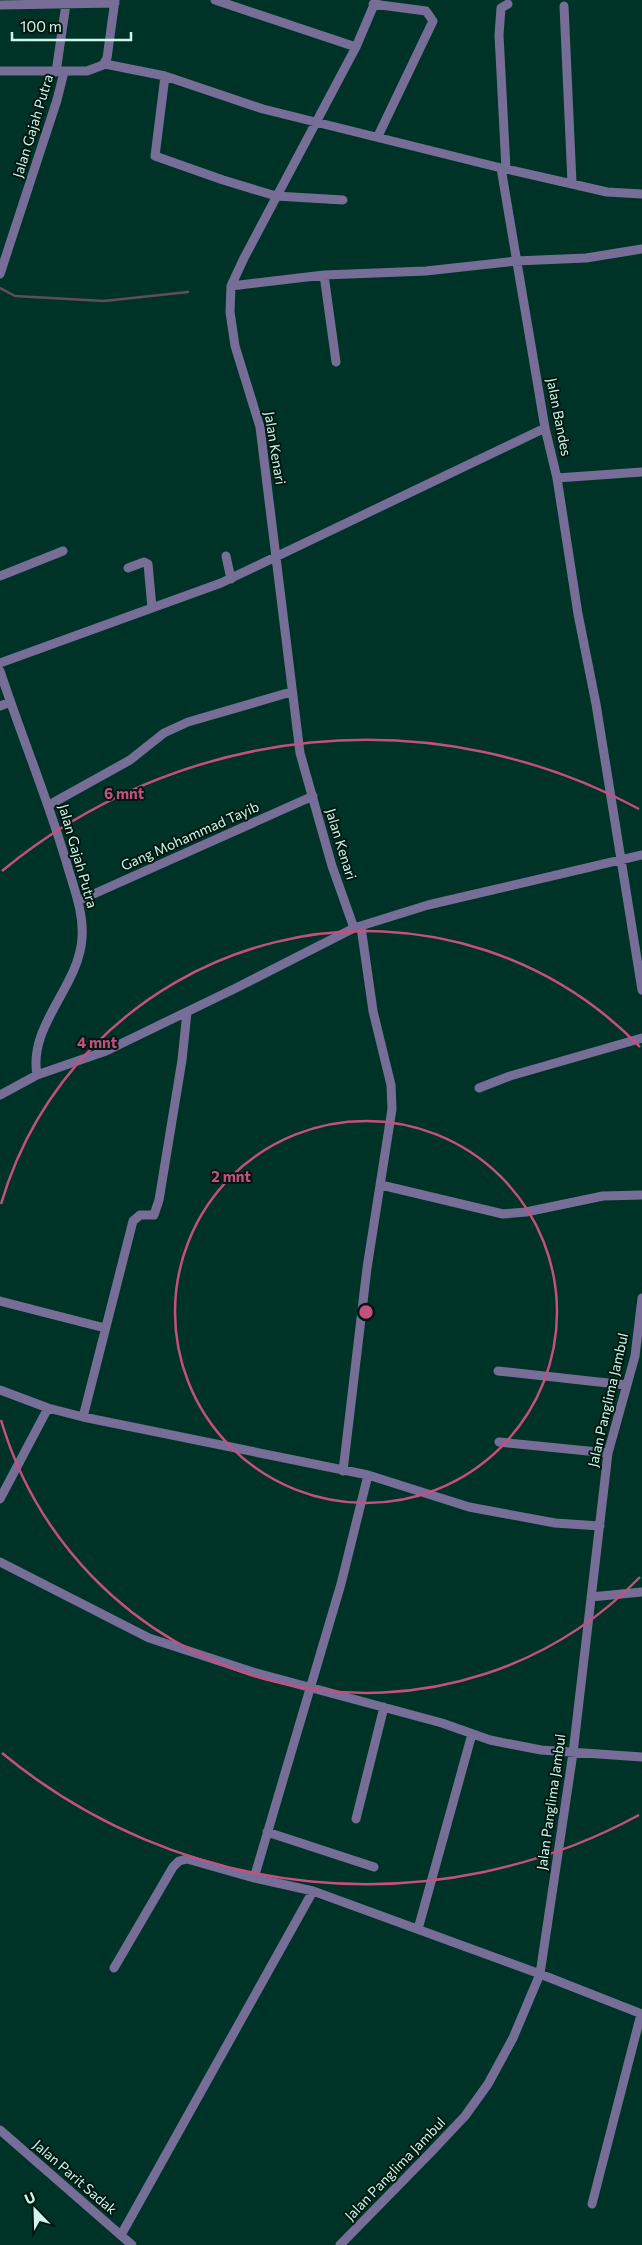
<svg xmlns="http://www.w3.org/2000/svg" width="642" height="2245" font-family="Commissioner,sans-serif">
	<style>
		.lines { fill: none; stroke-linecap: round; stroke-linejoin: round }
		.stream { stroke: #624c5a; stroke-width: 2.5 }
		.street { stroke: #776e98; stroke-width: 9 }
		.ring { fill: none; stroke: #c5507f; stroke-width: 2.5 }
		.labels { text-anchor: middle; stroke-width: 4; stroke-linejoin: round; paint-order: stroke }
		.street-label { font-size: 14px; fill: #cdf7ea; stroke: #001811 }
		.centre { fill: #c5507f; stroke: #001811; stroke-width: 2.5 }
		.ring-label { font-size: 15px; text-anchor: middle; font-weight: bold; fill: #c5507f; stroke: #001811; stroke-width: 4; stroke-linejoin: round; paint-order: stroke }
	</style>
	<rect width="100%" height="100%" fill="#003328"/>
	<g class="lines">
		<path class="stream" d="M0 288 15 296 104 301 188 292"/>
		<path class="street" d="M215 0 356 47
			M373 4 426 11 433 21 378 136
			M0 5 115 3
			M564 6 572 183
			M105 64 165 76 263 109 501 168 545 428 557 478 578 614 596 704 642 990
			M0 71H87L103 65 107 58 115 0
			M56 72 66 4
			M165 76 155 156 223 180 276 196 343 200
			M502 168 607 192 642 194
			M506 169 499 35 501 8 508 4
			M0 274 57 100 64 72
			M324 275 336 362
			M231 286 324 275 426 271 516 261 586 258 642 249
			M557 478 642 472
			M226 556 231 579
			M128 568 144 562 148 564 152 608
			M0 576 63 551
			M0 663 221 583 545 428
			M0 671C21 735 47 797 66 861 73 886 84 912 82 938 79 987 28 1025 37 1075
			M0 706 10 702
			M49 805 130 760 164 733 188 722 291 692
			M78 901 313 796
			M354 928 332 866 300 753 260 427 235 346 230 312 231 286 244 258 356 47 376 0
			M479 1088 510 1076 642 1038
			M0 1095 37 1075 106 1051 236 988 354 928 428 905 642 855
			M381 1185 503 1214 526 1212 603 1196 642 1195
			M0 1301 105 1328
			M498 1371 626 1385
			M0 1390 48 1408 83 1417 368 1475 469 1507 555 1523 600 1526
			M83 1417 133 1221 140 1215H154L159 1200 182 1060 187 1012
			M499 1442 608 1453
			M343 1471 367 1268 392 1109 391 1085 373 1011 361 927
			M0 1499 48 1408
			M0 1562 149 1638 253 1672 442 1723 490 1740 510 1744 541 1750 642 1757
			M591 1597 642 1592
			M356 1819 384 1707
			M267 1832 374 1867
			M254 1878 341 1584 368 1475
			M418 1929 472 1734
			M114 1968 173 1867 179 1861 187 1859 254 1878 313 1891 540 1974 642 2014
			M0 2130 132 2245
			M592 2204 641 2014
			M121 2235 313 1891
			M340 2245 431 2152 465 2116 488 2084 513 2038 540 1974 573 1753 608 1453 635 1356 642 1298"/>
	</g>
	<g class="ring">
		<circle cx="366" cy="1312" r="191"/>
		<path d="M640 1577A381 381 0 0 1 1 1420M1 1204A381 381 0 0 1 640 1047"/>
		<path d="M639 1815A572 572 0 0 1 2 1753M2 871A572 572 0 0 1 639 809"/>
	</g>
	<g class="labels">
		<g class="street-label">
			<text transform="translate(33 126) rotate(-73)" y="5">Jalan Gajah Putra</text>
			<text transform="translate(559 417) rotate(79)" y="5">Jalan Bandes</text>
			<text transform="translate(275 448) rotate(81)" y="5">Jalan Kenari</text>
			<text transform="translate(190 836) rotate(-24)" y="5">Gang Mohammad Tayib</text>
			<text transform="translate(341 844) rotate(73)" y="5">Jalan Kenari</text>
			<text transform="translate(78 856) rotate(74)" y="5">Jalan Gajah Putra</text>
			<text transform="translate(608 1400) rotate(-77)" y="5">Jalan Panglima Jambul</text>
			<text transform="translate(551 1802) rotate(-82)" y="5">Jalan Panglima Jambul</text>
			<text transform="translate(395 2169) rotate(-46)" y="5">Jalan Panglima Jambul</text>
			<text transform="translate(75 2177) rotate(41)" y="5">Jalan Parit Sadak</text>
		</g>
	</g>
	<circle cx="366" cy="1312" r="8" class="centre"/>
	<g class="ring-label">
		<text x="124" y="799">6 mnt</text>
		<text x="97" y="1048">4 mnt</text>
		<text x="231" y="1182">2 mnt</text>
	</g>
	<g transform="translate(35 2210) rotate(337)" stroke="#001811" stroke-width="4" paint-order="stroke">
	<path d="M0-4L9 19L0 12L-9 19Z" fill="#cdf7ea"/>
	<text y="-8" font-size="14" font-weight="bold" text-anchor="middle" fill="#cdf7ea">U</text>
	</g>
	<path d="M12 32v8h119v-8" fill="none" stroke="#cdf7ea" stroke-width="2.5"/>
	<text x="20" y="32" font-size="15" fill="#cdf7ea" stroke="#001811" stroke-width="4" paint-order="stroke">100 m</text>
</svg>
